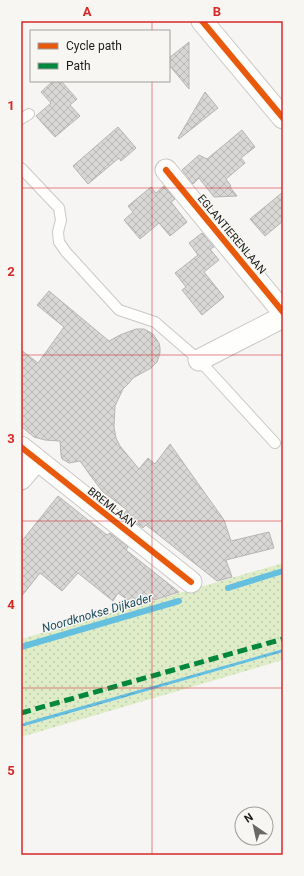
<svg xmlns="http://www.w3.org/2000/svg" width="304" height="876" font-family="Roboto,sans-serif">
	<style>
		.grass { fill: url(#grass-dots) }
		.water { fill: url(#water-waves) }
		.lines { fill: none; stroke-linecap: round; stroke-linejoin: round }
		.stream { stroke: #65c0df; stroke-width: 6 }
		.building { fill: url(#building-cross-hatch); stroke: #b7b5b4 }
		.lane-casing { stroke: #cac8c7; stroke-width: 12 }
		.street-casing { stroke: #cac8c7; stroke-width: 23 }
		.lane { stroke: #fefefd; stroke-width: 10 }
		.street { stroke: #fefefd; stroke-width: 21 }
		.quiet { stroke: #00873e; stroke-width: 5; stroke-dasharray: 10 5; stroke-linecap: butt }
		.cycleway-casing { stroke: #f8f6f2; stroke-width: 8 }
		.cycleway { stroke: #e8590c; stroke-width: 6 }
		.grid { fill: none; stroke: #d62828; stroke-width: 1; stroke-opacity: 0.55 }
		.labels { text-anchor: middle; stroke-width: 3; stroke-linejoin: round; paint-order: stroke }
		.street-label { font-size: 11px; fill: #1d1c1a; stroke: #f8f6f2 }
		.water-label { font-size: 12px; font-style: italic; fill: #1e4f63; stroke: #f8f6f2 }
		.neatline { fill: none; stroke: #d62828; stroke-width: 1.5 }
		.grid-label { font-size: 13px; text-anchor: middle; font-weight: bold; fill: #d62828 }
	</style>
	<defs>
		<pattern id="grass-dots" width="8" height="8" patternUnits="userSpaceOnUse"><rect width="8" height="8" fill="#deecc8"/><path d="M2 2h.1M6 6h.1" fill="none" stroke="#becaab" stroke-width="1.8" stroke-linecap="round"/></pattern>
		<pattern id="water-waves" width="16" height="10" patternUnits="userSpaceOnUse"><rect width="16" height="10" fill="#65c0df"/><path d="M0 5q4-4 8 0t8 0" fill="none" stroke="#57a4bf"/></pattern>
		<pattern id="building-cross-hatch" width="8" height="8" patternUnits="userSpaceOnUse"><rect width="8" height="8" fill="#d8d7d5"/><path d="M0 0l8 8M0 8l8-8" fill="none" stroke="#b9b8b6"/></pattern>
	</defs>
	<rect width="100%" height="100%" fill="#f7f5f3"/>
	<path class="grass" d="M283 563V649L21 724V639Z
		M283 652V660L21 737V727Z"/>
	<path class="water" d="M283 649V652L21 727V724L37 719Z"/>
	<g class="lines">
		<path class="stream" d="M228 588 283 571
			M21 647 179 601"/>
	</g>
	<path class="building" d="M189 42V89L169 65V58Z
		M53 81H61L77 99 70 105 80 116 55 137 36 116 51 103 41 92Z
		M205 92 218 108 179 139 178 138Z
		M118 127 136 148 121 161 119 158 88 184 73 166Z
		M242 130 255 147 241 158 245 163 226 179 231 186 230 187 237 196 214 197 199 178 193 184 182 170 199 155 207 159Z
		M164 186 175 199 171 202 187 222 170 236 159 223 140 239 124 220 133 212 128 206 151 187 156 193Z
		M283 192V221L265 236 250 219Z
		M202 233 214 247 210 249 219 260 204 272 224 297 202 315 182 290 186 287 175 273 198 255 189 243Z
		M49 291 109 341 120 335 136 329H144L153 334 159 343 160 348V353L157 362 151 368 133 378 129 383 123 389 115 406 114 427 116 438 120 446 139 469 148 458 155 464 170 444 224 520 231 541 269 532 274 548 226 560 232 577 217 581 146 525 143 528 124 514 127 510 102 491 90 475 80 461 69 463 62 459 61 455 60 441 45 440 34 437 21 426V350L38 363 64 327 37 305Z
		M58 496 107 535 110 533 128 547 126 550 179 592 154 600 151 596 129 601 118 593 113 601 78 573 62 591 40 573 21 597V542Z"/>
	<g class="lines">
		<g class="lane-casing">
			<path id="lane" d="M21 119 29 114
				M21 168 59 208 61 220 58 232 59 242 66 252 119 310 155 322 199 360 275 443"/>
		</g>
		<g class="street-casing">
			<path id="street" d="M202 21 283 118
				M166 170 283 312
				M199 360 283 317
				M21 447 191 582
				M21 479 37 460"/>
		</g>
		<use href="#lane" class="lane"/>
		<use href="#street" class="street"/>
		<path class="quiet" d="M21 713 283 639"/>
		<g class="cycleway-casing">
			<path id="cycleway" d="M202 21 283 118
				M166 170 283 312
				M21 447 191 582"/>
		</g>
		<use href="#cycleway" class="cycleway"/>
	</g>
	<path class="grid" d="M152 21V31M152 81V855M21 188H283M21 355H283M21 521H283M21 688H283"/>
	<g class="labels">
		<g class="street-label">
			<text transform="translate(232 234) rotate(50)" y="4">EGLANTIERENLAAN</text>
			<text transform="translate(112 507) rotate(38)" y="4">BREMLAAN</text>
		</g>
		<g class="water-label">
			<text transform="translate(97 613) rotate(-16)" y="4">Noordknokse Dijkader</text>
		</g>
	</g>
	<rect width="304" height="876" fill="none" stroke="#f8f6f2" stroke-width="44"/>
	<rect x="30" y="30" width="140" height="52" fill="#f8f6f2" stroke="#a09f9c"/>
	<rect x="38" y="43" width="20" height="6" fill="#e8590c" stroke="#a09f9c"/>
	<text x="66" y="50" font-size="12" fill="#1d1c1a">Cycle path</text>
	<rect x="38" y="63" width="20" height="6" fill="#00873e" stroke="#a09f9c"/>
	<text x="66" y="70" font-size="12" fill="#1d1c1a">Path</text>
	<g transform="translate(254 826) rotate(326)"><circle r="19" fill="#f8f6f2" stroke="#a09f9c"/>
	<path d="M0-3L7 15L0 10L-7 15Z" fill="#696866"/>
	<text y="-6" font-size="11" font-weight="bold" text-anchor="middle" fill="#1d1c1a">N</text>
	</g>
	<rect x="22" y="22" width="260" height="832" class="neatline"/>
	<g class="grid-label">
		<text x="87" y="16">A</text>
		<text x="217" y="16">B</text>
		<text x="11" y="110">1</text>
		<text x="11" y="276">2</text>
		<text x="11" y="443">3</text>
		<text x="11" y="609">4</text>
		<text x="11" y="775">5</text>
	</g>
</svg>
